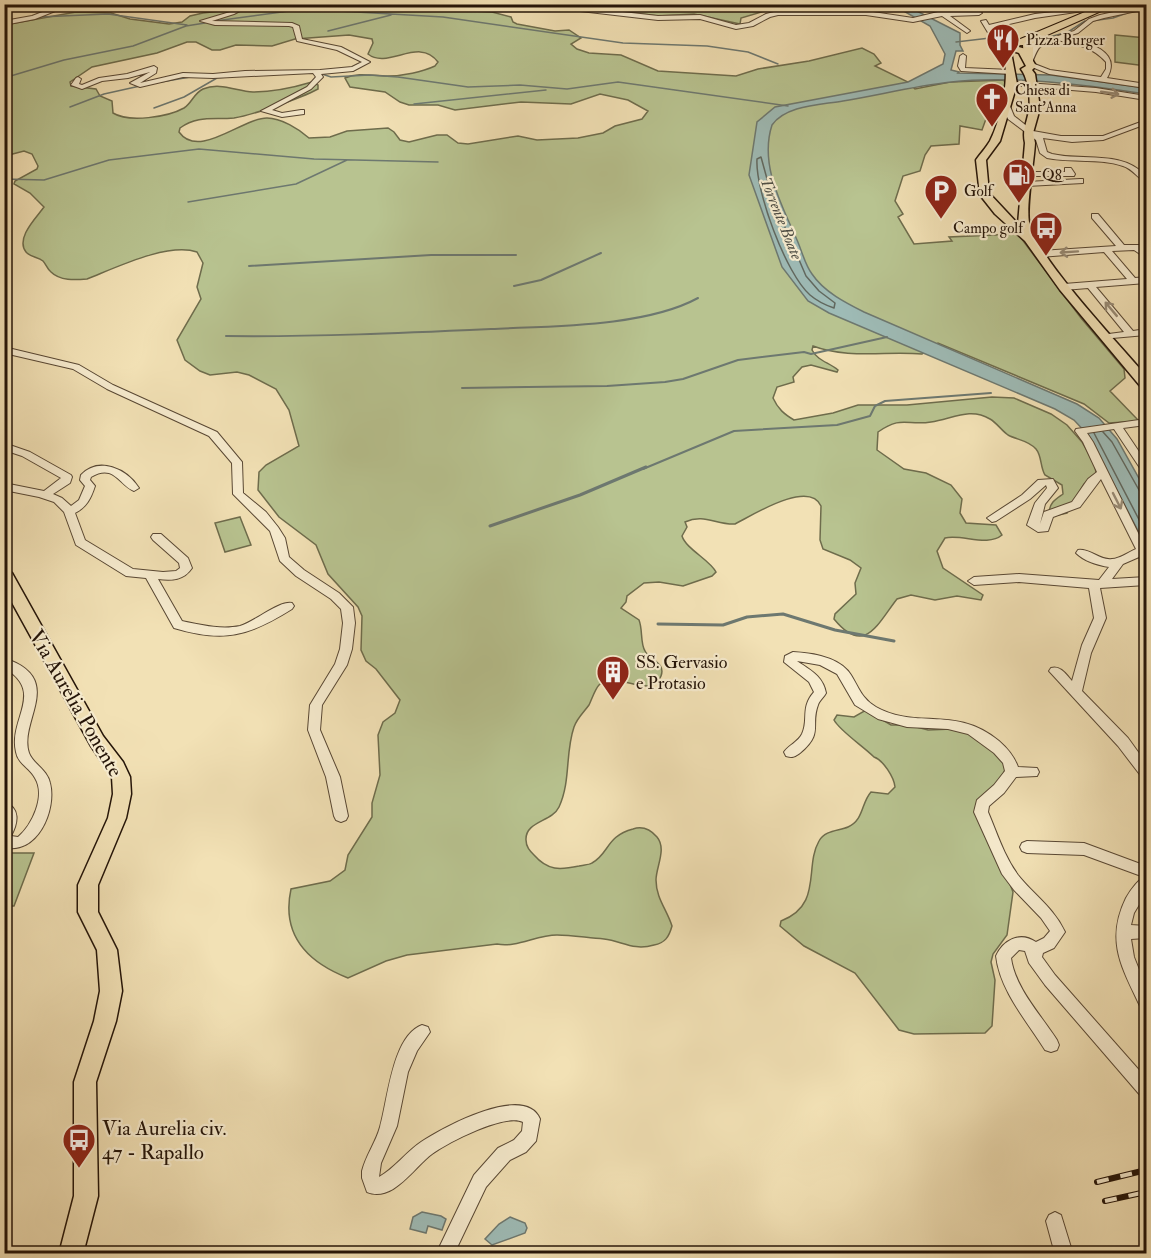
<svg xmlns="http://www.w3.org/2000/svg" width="1151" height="1258" font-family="'IM FELL Double Pica',serif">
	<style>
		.green { fill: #b8c390; stroke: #6e6c4c; stroke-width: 1.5; fill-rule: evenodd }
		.water { fill: #9ebbb6; stroke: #6d7870; stroke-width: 1.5 }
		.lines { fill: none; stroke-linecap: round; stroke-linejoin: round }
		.shore { stroke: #61685f; stroke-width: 1.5 }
		.stream-far2 { stroke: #6d7870; stroke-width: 1.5 }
		.stream-far1 { stroke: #6d7870; stroke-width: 2 }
		.stream { stroke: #6d7870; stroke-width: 3 }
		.minor-casing { stroke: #584733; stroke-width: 2 }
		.major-casing { stroke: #241408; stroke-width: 3 }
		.highway-casing { stroke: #241408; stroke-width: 2 }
		.minor { fill: #f7eccf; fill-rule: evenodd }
		.major { fill: #f2e1b5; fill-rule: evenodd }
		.highway { fill: #f2e1b5; fill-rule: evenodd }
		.rail-casing { stroke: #241408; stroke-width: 6 }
		.rail { stroke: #f7eccf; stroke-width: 4; stroke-dasharray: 12; stroke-linecap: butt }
		.oneway { stroke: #988b75 }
		.labels { text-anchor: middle; stroke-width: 4.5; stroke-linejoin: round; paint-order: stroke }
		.far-poi-label { font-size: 15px; fill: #241408; stroke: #f7eccf; text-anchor: start }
		.far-water-label { font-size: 16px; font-style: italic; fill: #4f4e45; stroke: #f7eccf }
		.poi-label { font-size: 18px; fill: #241408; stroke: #f7eccf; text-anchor: start }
		.near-street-label { font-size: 21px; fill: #241408; stroke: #f7eccf }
		.near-poi-label { font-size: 21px; fill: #241408; stroke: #f7eccf; text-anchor: start }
	</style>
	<rect width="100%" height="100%" fill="#f2e1b5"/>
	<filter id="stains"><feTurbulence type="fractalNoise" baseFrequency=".00333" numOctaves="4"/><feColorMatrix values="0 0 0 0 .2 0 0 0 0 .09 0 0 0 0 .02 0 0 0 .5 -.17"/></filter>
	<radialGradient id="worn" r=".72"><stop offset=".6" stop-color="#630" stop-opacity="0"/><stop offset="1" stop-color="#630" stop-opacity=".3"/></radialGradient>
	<path class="green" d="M343 4 467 5 458 7 456 10 492 12 511 17 513 22 517 24 555 31 569 30 581 38 571 44 577 49 589 53 621 55 658 71 736 76 758 69 809 61 862 48 874 54 881 63 875 66 908 82 915 89 950 82 1004 80 1006 86 998 111 987 116 982 130 960 126 959 144 931 146 925 155 920 171 903 176 895 201 903 214 898 217 914 244 952 241 949 237 1018 234 1081 318 1124 369 1125 378 1110 391 1139 421 1109 423 1084 404 938 343 922 354C886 351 847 359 813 346L812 350C818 361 828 362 838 370L837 372 811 365 802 367 793 377 794 382 777 387 773 398C778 409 784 414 794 420L833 413 858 405H907L992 397 1014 398 1051 414 1067 425 1082 442 1095 465 1096 474 1084 484 1067 513 1054 516 1049 512C1050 502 1056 499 1063 494L1062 485 1045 475C1040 467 1042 456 1036 449 1028 440 1017 440 1008 435 1001 430 997 423 990 419 970 407 952 419 931 422 907 426 902 415 878 432L877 450 904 469 926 473 951 485 962 499 960 513 966 523 996 525 1002 535C988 547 962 534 945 538L937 551 943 568 983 595 981 600 957 596 935 600 911 595 897 599C878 623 865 657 834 619L835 614 856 594 855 583 861 568 850 560 823 549 820 540 821 506C809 479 751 516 735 524 716 525 704 513 685 522L687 527 682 536C686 549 710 560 716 572L712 576 683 586 659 582 644 583 627 596 626 602 621 608 639 620C643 630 640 643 645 651 650 660 666 663 661 676 652 701 616 669 599 685 595 689 592 699 589 705 584 712 577 718 574 727 565 753 571 781 559 807 552 822 525 821 526 840 526 847 530 851 534 855 548 871 560 870 579 866 583 865 589 865 592 863 609 854 606 836 633 829 642 826 650 829 657 837 667 849 656 867 656 880 656 898 667 910 672 926 669 937 665 943 654 945 633 951 622 941 604 939 588 938 572 935 557 935 536 935 517 948 497 944L407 955 386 961 348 978C307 962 281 935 291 889L330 881 345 870 348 855 372 817V803L380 775 378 735 383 722 395 713 400 700 376 669 366 661 361 650 362 616 358 607 328 574 316 545 279 517 258 490 259 472 266 465 299 446 289 410 276 389 249 375 237 372 210 375 200 371 185 360 177 340 201 299 197 287 203 263 197 252C168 242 115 268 87 279 75 280 60 281 51 272 47 269 46 264 43 261 38 257 30 257 26 252 15 238 37 217 44 207L30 193 14 184 15 181 37 169 38 166 32 154 24 151 5 156 4 25 76 12 111 13 130 19 169 24 182 22 190 16 203 13 238 9 279 12ZM349 35 372 39 373 43 368 54C388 70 419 36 438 62L435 66C422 72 403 76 388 76 372 76 359 72 345 78L350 87 385 92 400 102 409 105H438L455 110 521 102 571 104 600 94 628 100 648 111 642 119 615 126 603 133 578 138 537 140 518 136 468 144 458 143 447 135H437L409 142 400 140 394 132 388 128 347 131 330 137 309 138C299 129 281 118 267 118 242 118 199 160 179 132L180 128C198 115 214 120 234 118 253 115 301 98 318 89V85L312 82C292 88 275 92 253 92 236 91 220 82 203 89 194 93 192 103 184 108 168 117 129 123 113 113L112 101 100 96 96 89 71 86 70 82 92 67 157 53 187 42H196L212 50H220L236 45 272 46 295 39Z
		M889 4 899 11H834L782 6 741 18 740 24 694 14 658 16 574 5Z
		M1115 35 1146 38V66L1115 62Z
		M240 517 251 545 225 552 215 523Z
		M866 710 891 725H909L928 730 952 729 965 732 986 742 1006 765C1004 779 989 793 979 802L1013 892 1007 935 993 954 991 962 995 980 992 1026 985 1033 914 1034 899 1030 855 973 804 946 780 926 781 921C823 905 804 867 819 841 825 830 839 831 848 827 864 820 861 803 871 792L888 794 895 787C894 777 883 760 874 757 863 746 840 731 834 720L837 715 854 717Z
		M5 853H34L14 906H5Z"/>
	<path class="water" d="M893 5H905L960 33V45L963 51H956L951 70 959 72 958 73 1051 75 1146 88V94C1087 85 1011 75 951 82 915 86 879 95 843 101 821 105 786 105 772 125 759 165 782 205 797 240 802 251 805 265 812 274 824 292 846 303 864 312L1077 404 1099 418 1117 439 1146 491V546L1088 435 1074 420 1055 409 829 313 808 301 782 267 749 175 757 122 775 107 908 82 943 64 945 54 930 26Z
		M422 1212 441 1216 446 1219 442 1230 428 1226 426 1233 410 1229 413 1217Z
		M510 1217 525 1223 527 1228 525 1233 492 1245 485 1239 499 1224Z"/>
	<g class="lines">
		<path class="shore" d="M761 157 772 197 806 276 819 291 835 303 834 308C825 305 817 301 810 295 786 274 755 190 757 159Z
			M1103 432 1112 442 1139 490 1146 492
			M1094 433 1146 533"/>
		<path class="stream-far2" d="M39 17 108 14 187 25
			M215 21 304 9 443 17 623 43 707 46 748 52 778 64
			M1091 21 1113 18 1127 13
			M328 31 391 15
			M997 38H1018
			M1038 40 1068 32 1085 21
			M956 42 990 38
			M319 73 331 77 369 75 398 77 468 87 520 85 567 89 618 82 788 106
			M4 78 64 60 133 46 186 26 205 23
			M212 78 229 77
			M161 82 190 77
			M414 104 546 90
			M70 107 104 94 140 86
			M154 108 184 97 217 78
			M4 179 44 180 109 160 199 149 314 159 438 162
			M188 202 296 184 347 160"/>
		<path class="stream-far1" d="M249 266 431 255H516
			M514 286 541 280 601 253
			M226 336C315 337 403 333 491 329 552 326 645 327 698 298
			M462 388 607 386 665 382 683 379 738 360 804 352 811 354 887 337
			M643 469 734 431 837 425 870 416 875 406 885 401 991 393"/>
		<path class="stream" d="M490 526 580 495 646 467
			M658 624 723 625 747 617 783 614 835 630 894 641"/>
		<g class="minor-casing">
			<path id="minor" d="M63 4H73L35 19 4 25V21L32 16Z
				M159 4H190L187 6Z
				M244 4H253L234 14 212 21 292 23 299 26 302 39 341 47 370 62 353 71 321 74 323 77 311 89 272 110 282 113 301 110H304V114L282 117 261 111 307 87 316 77 313 73 213 78 183 77 140 87 130 83 150 72 128 78 102 81 82 89 71 85 76 78 78 77 81 79 79 84 82 85 99 78 127 74 154 66 157 68 156 73 140 83 183 73 213 74 245 71 320 70 352 67 362 62 337 50 297 41 293 27 289 26 215 25 200 21 230 12Z
				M552 4 658 16 700 15 736 25 749 23 766 14 778 11H866L913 18 942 11H979L982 13 979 15 950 16 969 30 970 31 967 33 942 16 913 22 866 15H778L770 17 753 26 736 29 700 19 658 20 563 9Z
				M1075 4H1083L1090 10 1035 18 992 28 1013 64 1010 66 1007 64 981 21 986 20 989 25 1035 14 1081 9Z
				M1146 5V9L1104 18 1093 21 1078 33 1065 37C1086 42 1123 50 1107 78L1146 84V88L1049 74 1027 65 1029 51 1035 43 1074 31 1089 19 1100 15ZM1057 40C1076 44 1093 47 1106 62V69L1101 77 1050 70 1032 63C1039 45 1038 46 1057 40Z
				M963 54 966 56 965 68 1011 70 1014 72 1011 74 961 71 958 66 960 56Z
				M1012 82 1096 88 1146 96V100L1096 92 1010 85V83Z
				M1003 104H1009L1014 116 1033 131 1061 136H1103L1146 120V124L1103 140 1072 142 1043 138 1047 152 1052 154C1083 161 1123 150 1146 176V182C1138 179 1133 169 1123 166 1099 158 1072 163 1047 158L1040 153 1036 140 1008 119 1002 106Z
				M1065 168H1071L1075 174 1074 176H1028L1024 174 1028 172H1065Z
				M1080 179H1083V183L1027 186 1023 184 1027 182Z
				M1092 214H1098L1124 245H1139L1146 251V258L1134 250 1112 251 1135 278 1146 277V283L1096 287 1133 331 1146 329V335L1101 339V335L1124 332 1088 288 1064 290 1060 287 1064 284 1127 279 1104 252 1040 257 1036 254 1040 251 1116 246 1092 218Z
				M4 347 79 365 113 385 217 432 242 462 243 493 266 512 278 527 285 538 289 557 304 570 339 593 353 607 355 623 352 649 347 665 322 705 320 730 340 777 348 816 346 820 341 822 336 820 334 816 326 777 308 730 310 705 335 664 340 649 343 623 341 609 331 599 296 576 280 561 270 531 233 494 232 463 209 436 107 389 73 369 4 353Z
				M1146 419V425L1123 428 1146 462V472L1142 471 1114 429 1087 433 1093 442 1146 549V563L1142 562 1139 557 1123 564 1112 579 1146 577V585L1100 588 1106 618 1091 653 1082 691 1128 738 1146 763V777L1141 776 1118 746 1049 671 1051 668C1060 665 1066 674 1072 681L1082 645 1094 618 1089 588 1019 582 974 585 968 581 974 577 1019 574 1099 580 1109 567C1097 565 1084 561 1076 553L1078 550C1090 548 1100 561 1112 559 1119 559 1129 552 1136 549L1101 479 1080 507 1053 517 1048 531 1038 532 1027 525 1035 503 1047 488 1046 485 1030 499 996 521 992 522 987 518 1022 495 1038 480 1053 479 1058 488 1045 504 1040 524 1044 512 1072 502 1088 479 1097 472 1083 442 1075 431 1076 429Z
				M4 443 30 452 71 475 72 477 70 483 53 494 62 498 71 506 79 500 85 486 80 480 81 475C99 456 127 469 139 488L134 491C119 485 114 463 91 477L90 480 95 486C91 498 87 507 75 513L85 540 133 569 163 572 176 571 180 568 179 563 153 540 151 537 153 534H161L188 558 192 568C184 580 172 581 158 579L182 621C201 625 221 630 240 626 254 622 280 600 292 603L294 606 292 609C249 636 224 643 174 628L146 578 126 576 76 545 64 512 54 502 39 497 4 490V483L44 491 61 478 22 456 4 450Z
				M793 652C812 653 840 657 851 675 859 688 862 699 876 707 917 730 956 705 999 741 1007 748 1014 756 1018 767L1037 768 1039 772 1037 776 1016 777 1004 793 989 806 988 812C997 833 1004 856 1018 875 1034 895 1054 908 1065 932L1054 948 1043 953 1042 957 1055 975 1146 1078V1097L1140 1095 1045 985 1029 963 1025 951 1019 950 1011 958C1015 988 1041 1015 1057 1040L1059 1045 1057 1050 1051 1052 1045 1050C1027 1021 1000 991 996 956 1003 940 1020 931 1036 942L1044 938 1050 931 1041 918 1014 890 1002 874 974 812 977 800 994 785 1005 771 1003 763 994 753 968 734 948 729 907 727 878 719 855 705 837 674 820 665 797 661C810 670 823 676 826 693 824 697 819 701 818 705 810 726 824 733 800 753 794 757 793 758 786 756L784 752C789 745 798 742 802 734 809 719 800 708 814 692L809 682 784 662 785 656Z
				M4 658C67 679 18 721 29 753 33 764 47 769 50 783 57 810 37 856 4 847V802C21 808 18 823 11 836L18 837C32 825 46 796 35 778 30 768 18 764 16 752 8 719 46 692 4 668Z
				M1027 841 1084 843 1146 866V893L1134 913 1131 925 1146 926V938L1131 939 1134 957 1146 987V1010L1141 1008C1122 968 1105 941 1126 898 1130 891 1137 881 1144 877L1084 855 1027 853 1022 851 1020 847 1022 843Z
				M422 1025 428 1027 430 1032 417 1051 408 1072 397 1126 381 1163 379 1177C395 1168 406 1152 421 1142 443 1127 525 1083 540 1119L536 1141 526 1152 510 1160 486 1187 454 1254H436L474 1175 498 1148 514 1140 522 1131 523 1122C505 1113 449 1142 432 1154 414 1167 393 1203 367 1192L362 1178V1171C366 1155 376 1142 380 1127 388 1100 392 1036 422 1025Z
				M1055 1212 1061 1215 1073 1254H1055L1046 1221 1049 1215Z"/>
		</g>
		<g class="major-casing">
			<path id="major" d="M1012 45 1026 49 1036 66 1032 70 1035 74 1040 108 1033 133 1035 143C1034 162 1026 206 1029 222 1035 256 1121 346 1146 376V388L1141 387 1060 290 1025 241 995 214 980 195 976 160C980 154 986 148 990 141 1000 122 1013 71 1001 51ZM1013 51 1019 53 1026 66 1021 69C1028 78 1031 99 1029 110 1027 123 1022 130 1025 143L1018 224 989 193 986 160 1000 141 1017 84 1011 52Z
				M4 568 12 573 103 736 123 762 130 777 131 794 126 818 98 885V912L117 950 122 991 116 1021 96 1082 98 1196 83 1254H59L74 1196V1082L94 1021 100 991 97 950 78 912V885L108 818 113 794 112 777 91 746 4 588Z"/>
		</g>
		<g class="highway-casing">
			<path id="highway" d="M1104 4H1117L1045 36 1033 45V64L1024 62 1023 45 999 46 994 43 999 40H1018Z"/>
		</g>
		<use href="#minor" class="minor"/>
		<use href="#major" class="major"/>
		<use href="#highway" class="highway"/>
		<g class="rail-casing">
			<path id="rail" d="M1097 1182 1146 1170
				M1105 1201 1146 1192"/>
		</g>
		<use href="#rail" class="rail"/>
	</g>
	<defs><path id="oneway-shaft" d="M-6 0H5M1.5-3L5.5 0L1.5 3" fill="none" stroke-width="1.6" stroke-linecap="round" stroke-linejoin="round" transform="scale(1.5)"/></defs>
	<g class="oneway">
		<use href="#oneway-shaft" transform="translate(1110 93) rotate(8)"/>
		<use href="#oneway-shaft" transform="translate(1069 252) rotate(176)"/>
		<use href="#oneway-shaft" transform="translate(1111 309) rotate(-130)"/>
		<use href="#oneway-shaft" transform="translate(1117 501) rotate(63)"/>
	</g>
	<defs>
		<g id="restaurant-pin" transform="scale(1.725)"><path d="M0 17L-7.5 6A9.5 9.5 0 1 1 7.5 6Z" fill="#8f2418" stroke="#f7eccf"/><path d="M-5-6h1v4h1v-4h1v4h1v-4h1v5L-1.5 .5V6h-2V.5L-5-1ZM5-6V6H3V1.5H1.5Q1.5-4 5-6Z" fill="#fff"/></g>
		<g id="church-pin" transform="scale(1.725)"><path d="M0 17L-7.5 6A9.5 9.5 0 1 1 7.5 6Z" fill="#8f2418" stroke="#f7eccf"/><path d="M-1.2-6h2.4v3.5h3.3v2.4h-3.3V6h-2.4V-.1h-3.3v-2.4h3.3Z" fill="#fff"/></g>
		<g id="fuel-pin" transform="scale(1.725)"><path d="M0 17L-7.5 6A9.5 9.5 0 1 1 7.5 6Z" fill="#8f2418" stroke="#f7eccf"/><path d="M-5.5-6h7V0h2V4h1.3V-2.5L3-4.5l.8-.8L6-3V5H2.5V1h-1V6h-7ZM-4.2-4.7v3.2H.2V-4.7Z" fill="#fff"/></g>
		<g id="parking-pin" transform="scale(1.725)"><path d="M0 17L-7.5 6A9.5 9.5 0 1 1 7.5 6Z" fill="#8f2418" stroke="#f7eccf"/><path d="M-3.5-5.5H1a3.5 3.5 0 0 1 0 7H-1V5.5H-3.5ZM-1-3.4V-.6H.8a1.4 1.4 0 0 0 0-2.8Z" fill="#fff"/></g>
		<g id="bus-pin" transform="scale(1.725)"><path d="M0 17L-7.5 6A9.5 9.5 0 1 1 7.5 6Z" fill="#8f2418" stroke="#f7eccf"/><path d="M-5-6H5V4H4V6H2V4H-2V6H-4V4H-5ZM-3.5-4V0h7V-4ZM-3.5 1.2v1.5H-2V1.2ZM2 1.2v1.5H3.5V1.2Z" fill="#fff"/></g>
		<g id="building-pin" transform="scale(1.725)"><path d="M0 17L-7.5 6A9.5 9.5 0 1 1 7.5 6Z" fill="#8f2418" stroke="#f7eccf"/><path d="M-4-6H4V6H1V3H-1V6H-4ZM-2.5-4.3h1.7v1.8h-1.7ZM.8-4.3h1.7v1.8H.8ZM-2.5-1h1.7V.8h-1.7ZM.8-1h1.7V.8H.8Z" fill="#fff"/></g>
	</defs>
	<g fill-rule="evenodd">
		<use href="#restaurant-pin" x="1003" y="40"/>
		<use href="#church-pin" x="992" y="99"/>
		<use href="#fuel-pin" x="1019" y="175"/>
		<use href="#parking-pin" x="941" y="191"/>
		<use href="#bus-pin" x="1046" y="228"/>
		<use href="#building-pin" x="613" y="672"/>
		<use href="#bus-pin" x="79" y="1140"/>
	</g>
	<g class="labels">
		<g class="far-poi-label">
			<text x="1026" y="45">Pizza Burger</text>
			<text x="1015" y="95">Chiesa di<tspan x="1015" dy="17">Sant'Anna</tspan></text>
			<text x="1042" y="180">Q8</text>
			<text x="964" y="196">Golf</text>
			<text x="1023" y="233" text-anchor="end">Campo golf</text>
		</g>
		<g class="far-water-label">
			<text transform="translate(782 218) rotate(68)" y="6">Torrente Boate</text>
		</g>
		<g class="poi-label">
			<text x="636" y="668">SS. Gervasio<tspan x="636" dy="21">e Protasio</tspan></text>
		</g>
		<g class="near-street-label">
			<text transform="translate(76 703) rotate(60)" y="7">Via Aurelia Ponente</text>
		</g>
		<g class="near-poi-label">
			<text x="102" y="1135">Via Aurelia civ.<tspan x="102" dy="24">47 - Rapallo</tspan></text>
		</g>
	</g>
	<rect width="1151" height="1258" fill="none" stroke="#f2e1b5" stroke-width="24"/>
	<rect x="6" y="6" width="1139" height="1246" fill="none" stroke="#241408" stroke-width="3"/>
	<rect x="12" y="12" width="1127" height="1234" fill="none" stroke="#241408" stroke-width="1.5"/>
	<rect width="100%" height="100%" filter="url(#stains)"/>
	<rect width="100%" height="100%" fill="url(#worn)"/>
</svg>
